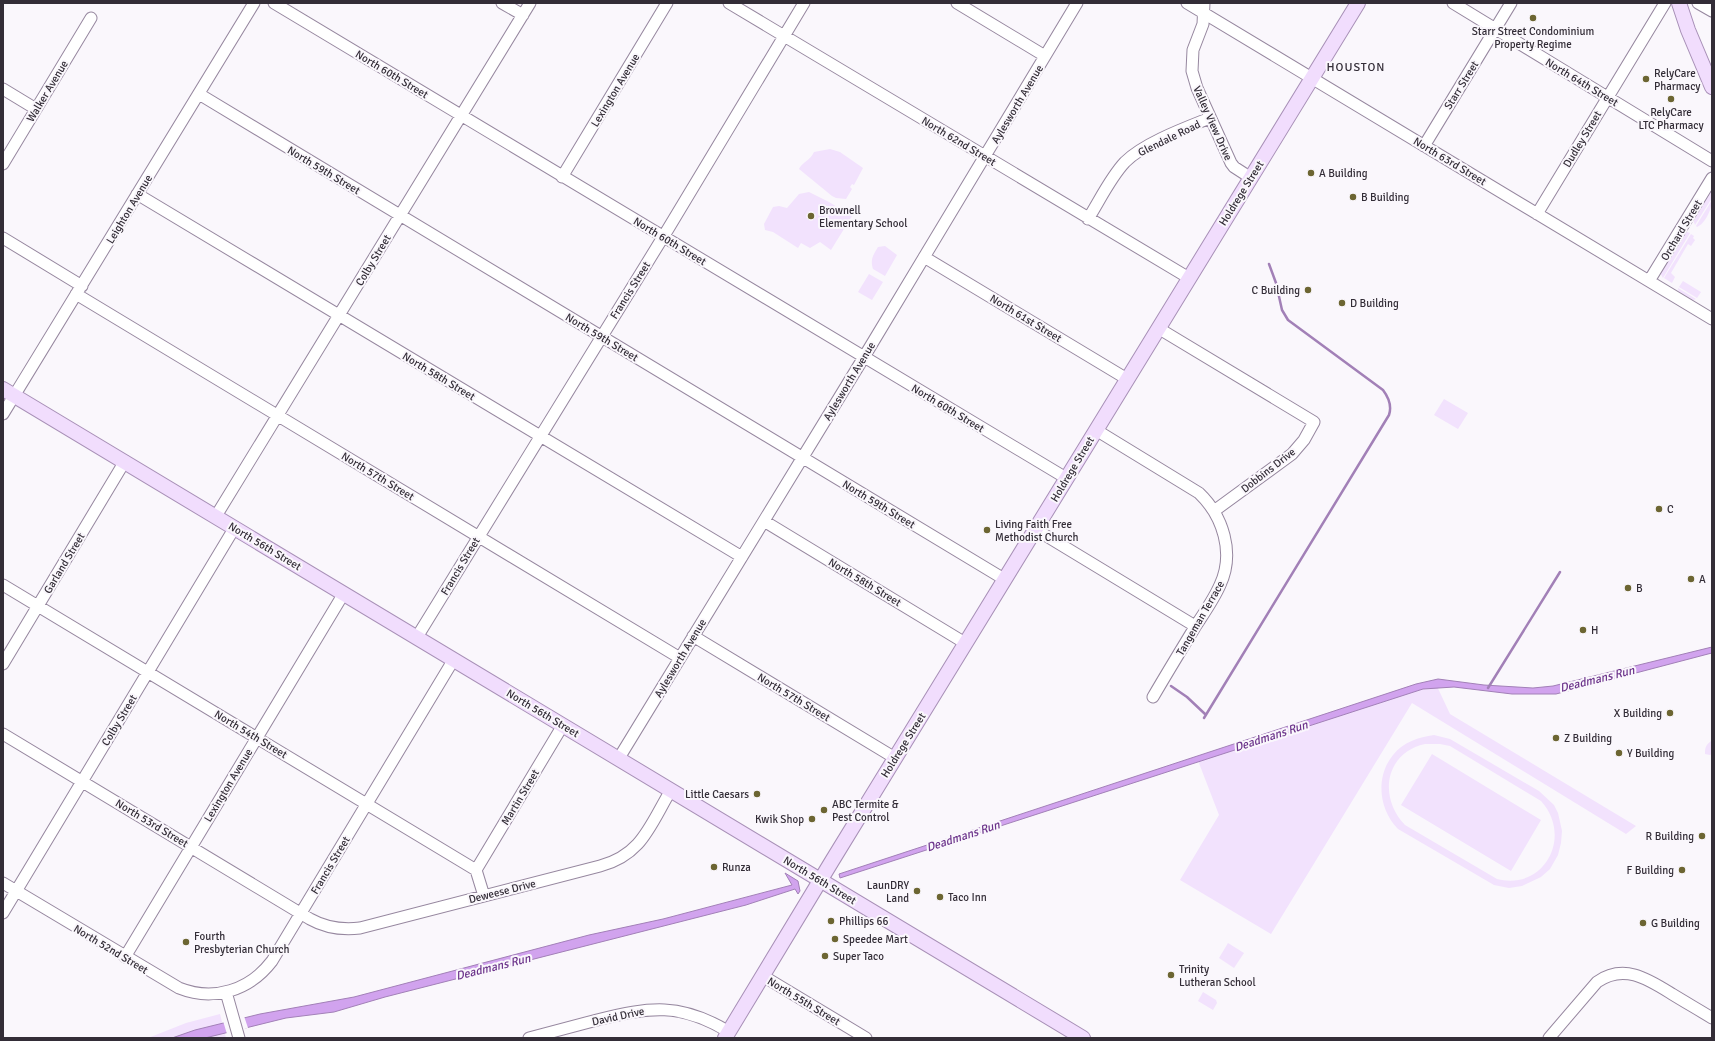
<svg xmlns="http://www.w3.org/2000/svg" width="1715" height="1041" font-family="Signika,sans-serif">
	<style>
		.green { fill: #f2e2fd; fill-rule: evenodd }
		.water { fill: #d1a3ee; stroke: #a280b7 }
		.pier { fill: #faf7fc }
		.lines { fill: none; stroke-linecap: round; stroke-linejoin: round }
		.stream { stroke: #a280b7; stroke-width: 2.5 }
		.minor-casing { stroke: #96879f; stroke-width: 13 }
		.major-casing { stroke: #a890b7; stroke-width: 16 }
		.minor { stroke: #fff; stroke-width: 11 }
		.major { stroke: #f1ddfd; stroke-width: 14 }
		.poi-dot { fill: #6c6532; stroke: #faf7fc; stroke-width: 1.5 }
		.labels { text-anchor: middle; stroke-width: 4; stroke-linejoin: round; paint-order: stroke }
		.poi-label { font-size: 11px; fill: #332d37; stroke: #faf7fc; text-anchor: start }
		.street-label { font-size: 11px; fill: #332d37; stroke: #faf7fc }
		.neighbourhood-label { font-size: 12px; letter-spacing: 1px; fill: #332d37; stroke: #faf7fc }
		.water-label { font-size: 12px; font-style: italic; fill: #6c348b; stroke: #faf7fc }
	</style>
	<rect width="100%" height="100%" fill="#faf7fc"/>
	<path class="green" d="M830 149 840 152 863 168 854 185 852 184 850 187 852 189 846 199 836 198 832 196 799 169C802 162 810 161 814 152Z
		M1712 187V198L1695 225 1693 219Z
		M809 192 829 202 852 216 831 250 820 242 810 248 801 243 798 248 773 232 765 230 764 224 773 207 779 206 787 208 799 194Z
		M1712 200C1712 209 1705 224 1697 227L1696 226Z
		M1687 232 1690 233 1663 278 1660 273 1684 233Z
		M1691 234 1694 236 1693 238 1695 240 1691 246 1688 244 1671 273 1675 277 1672 283 1664 278Z
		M885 246 897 255 885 276 873 269C870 260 873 255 878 247Z
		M869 274 883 282 872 300 858 292Z
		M1683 281 1701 292 1697 298 1679 287Z
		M1678 288 1696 299 1691 301 1679 294Z
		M1444 399 1468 413 1458 429 1434 415Z
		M1435 682 1450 714 1636 826 1626 834 1412 703 1271 934 1180 880 1219 815 1197 758Z
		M1434 735 1450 739 1539 791 1554 805 1558 813 1562 831 1561 843 1558 855 1550 869 1541 877 1522 886 1509 888 1494 885 1398 829C1379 810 1375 777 1393 755 1403 742 1419 737 1434 735ZM1425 744H1440L1450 746 1541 801C1573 836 1545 891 1497 879L1405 825C1378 797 1385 753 1425 744Z
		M1711 741 1712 742V754L1710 755 1705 754C1705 747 1706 745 1711 741Z
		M1432 754 1541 820 1511 871 1401 805Z
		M1228 943 1244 953 1234 968 1219 958Z
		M1203 992 1216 1000 1217 1003 1213 1010 1198 1001Z
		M220 1014 226 1038H148L186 1023Z"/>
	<path class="water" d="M1712 647V653L1708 654 1556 694H1512L1454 687 1423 689 840 878 839 874 1416 684 1438 679 1484 685 1533 688 1553 686Z
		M785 873 798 881 800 891 798 894 795 889 746 905 385 997 334 1012 286 1018 205 1038H172L195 1030 260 1014 354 997 589 935 663 919 792 885Z"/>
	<path class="pier" d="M244 1016 248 1028 227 1034 223 1021Z"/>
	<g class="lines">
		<path class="stream" d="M1171 686 1187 697 1205 714
			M1488 688 1560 572
			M1204 718 1389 415C1392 406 1389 398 1383 390L1288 320 1282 310 1276 283 1269 264"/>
		<g class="minor-casing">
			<path id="minor" d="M274 3 1066 478
				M502 3 523 15
				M729 3 1189 278
				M957 3 1045 56
				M1187 3 1712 319
				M1204 3 1203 24 1193 50 1192 71 1197 88 1231 163 1234 167 1251 178
				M1453 3 1712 161
				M1698 3 1712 11
				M3 89 36 109
				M199 94 1004 579
				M1424 146 1511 3
				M3 164 91 18
				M562 177 667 3
				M137 194 742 557
				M1537 214 1665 3
				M1088 219C1100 200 1110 178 1125 162 1144 143 1185 128 1210 118
				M3 238 82 286
				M924 257 1127 379
				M1649 281 1712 178
				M76 294 680 658
				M1158 328 1314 422 1304 440 1292 454 1214 511
				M3 414 254 3
				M1096 430 1199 493C1223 516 1235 553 1220 585 1214 599 1204 613 1195 627 1181 650 1167 673 1153 697
				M216 516 530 3
				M764 521 965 643
				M1035 529 1195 626
				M3 585 476 870 484 896
				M693 636 895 758
				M417 637 668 229 804 3
				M3 664 125 461
				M3 734 310 919C326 928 343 930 360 928L600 866C642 855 650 825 671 790
				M619 758 864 357 1077 3
				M476 870 563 725
				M3 883 179 988C214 1002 250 990 272 961L454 659
				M3 913 235 527
				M125 957 344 593
				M763 976 866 1038
				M226 992 239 1038
				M529 1038C551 1032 574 1026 597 1020 650 1007 680 1002 729 1032
				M1549 1038 1597 982C1624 963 1648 979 1672 994 1685 1002 1699 1010 1712 1018"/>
		</g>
		<g class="major-casing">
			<path id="major" d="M1679 3 1688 30 1712 87
				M3 389 1083 1038
				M725 1038 832 861 1358 3"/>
		</g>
		<use href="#minor" class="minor"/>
		<use href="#major" class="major"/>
	</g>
	<g class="poi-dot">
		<circle cx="1533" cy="18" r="4"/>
		<circle cx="1646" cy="79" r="4"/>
		<circle cx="1671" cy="99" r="4"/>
		<circle cx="1311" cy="173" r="4"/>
		<circle cx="1353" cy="197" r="4"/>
		<circle cx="811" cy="216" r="4"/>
		<circle cx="1308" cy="290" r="4"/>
		<circle cx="1342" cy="303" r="4"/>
		<circle cx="1659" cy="509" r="4"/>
		<circle cx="987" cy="530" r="4"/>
		<circle cx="1691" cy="579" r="4"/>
		<circle cx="1628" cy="588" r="4"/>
		<circle cx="1583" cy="630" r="4"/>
		<circle cx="1670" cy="713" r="4"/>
		<circle cx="1556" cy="738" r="4"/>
		<circle cx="1619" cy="753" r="4"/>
		<circle cx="757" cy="794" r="4"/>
		<circle cx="824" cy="810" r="4"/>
		<circle cx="812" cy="819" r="4"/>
		<circle cx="1702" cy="836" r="4"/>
		<circle cx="714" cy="867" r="4"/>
		<circle cx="1682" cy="870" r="4"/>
		<circle cx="917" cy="891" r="4"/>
		<circle cx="940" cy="897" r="4"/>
		<circle cx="831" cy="921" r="4"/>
		<circle cx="1643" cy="923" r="4"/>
		<circle cx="835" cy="939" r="4"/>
		<circle cx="186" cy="942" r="4"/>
		<circle cx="825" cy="956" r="4"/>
		<circle cx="1171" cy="975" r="4"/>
	</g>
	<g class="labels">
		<g class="poi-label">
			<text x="1533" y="35" text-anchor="middle">Starr Street Condominium<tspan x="1533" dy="13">Property Regime</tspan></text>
			<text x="1654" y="77">RelyCare<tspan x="1654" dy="13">Pharmacy</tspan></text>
			<text x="1671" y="116" text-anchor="middle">RelyCare<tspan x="1671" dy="13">LTC Pharmacy</tspan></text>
			<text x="1319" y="177">A Building</text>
			<text x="1361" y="201">B Building</text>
			<text x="819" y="214">Brownell<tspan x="819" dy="13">Elementary School</tspan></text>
			<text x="1300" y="294" text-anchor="end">C Building</text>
			<text x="1350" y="307">D Building</text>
			<text x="1667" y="513">C</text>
			<text x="995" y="528">Living Faith Free<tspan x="995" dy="13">Methodist Church</tspan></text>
			<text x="1699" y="583">A</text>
			<text x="1636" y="592">B</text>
			<text x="1591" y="634">H</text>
			<text x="1662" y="717" text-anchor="end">X Building</text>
			<text x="1564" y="742">Z Building</text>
			<text x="1627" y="757">Y Building</text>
			<text x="749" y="798" text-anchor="end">Little Caesars</text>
			<text x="832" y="808">ABC Termite &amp;<tspan x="832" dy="13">Pest Control</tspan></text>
			<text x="804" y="823" text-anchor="end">Kwik Shop</text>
			<text x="1694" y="840" text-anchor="end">R Building</text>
			<text x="722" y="871">Runza</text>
			<text x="1674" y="874" text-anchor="end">F Building</text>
			<text x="909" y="889" text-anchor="end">LaunDRY<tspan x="909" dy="13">Land</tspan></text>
			<text x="948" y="901">Taco Inn</text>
			<text x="839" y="925">Phillips 66</text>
			<text x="1651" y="927">G Building</text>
			<text x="194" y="940">Fourth<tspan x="194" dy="13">Presbyterian Church</tspan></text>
			<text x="843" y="943">Speedee Mart</text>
			<text x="833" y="960">Super Taco</text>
			<text x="1179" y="973">Trinity<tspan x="1179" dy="13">Lutheran School</tspan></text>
		</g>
		<g class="street-label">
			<text transform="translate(392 74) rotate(31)" y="4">North 60th Street</text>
			<text transform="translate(1582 82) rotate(31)" y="4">North 64th Street</text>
			<text transform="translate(1461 85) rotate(-58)" y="4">Starr Street</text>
			<text transform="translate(615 90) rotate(-59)" y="4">Lexington Avenue</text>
			<text transform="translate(47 91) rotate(-59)" y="4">Walker Avenue</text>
			<text transform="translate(1017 104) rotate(-59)" y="4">Aylesworth Avenue</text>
			<text transform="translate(1213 123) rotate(66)" y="4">Valley View Drive</text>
			<text transform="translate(1169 138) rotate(-26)" y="4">Glendale Road</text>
			<text transform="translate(1582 139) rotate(-59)" y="4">Dudley Street</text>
			<text transform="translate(959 141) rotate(31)" y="4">North 62nd Street</text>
			<text transform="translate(1450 161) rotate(31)" y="4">North 63rd Street</text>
			<text transform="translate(324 170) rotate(31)" y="4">North 59th Street</text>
			<text transform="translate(1241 193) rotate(-58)" y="4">Holdrege Street</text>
			<text transform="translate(129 209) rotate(-59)" y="4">Leighton Avenue</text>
			<text transform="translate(1681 230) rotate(-59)" y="4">Orchard Street</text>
			<text transform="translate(670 241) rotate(31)" y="4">North 60th Street</text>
			<text transform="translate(373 260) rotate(-59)" y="4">Colby Street</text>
			<text transform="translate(630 290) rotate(-58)" y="4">Francis Street</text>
			<text transform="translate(1026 318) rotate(31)" y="4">North 61st Street</text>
			<text transform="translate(602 337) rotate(31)" y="4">North 59th Street</text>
			<text transform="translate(439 376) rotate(31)" y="4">North 58th Street</text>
			<text transform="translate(849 381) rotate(-59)" y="4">Aylesworth Avenue</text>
			<text transform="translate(948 408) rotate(31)" y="4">North 60th Street</text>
			<text transform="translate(1072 469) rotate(-59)" y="4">Holdrege Street</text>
			<text transform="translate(1268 470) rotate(-38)" y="4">Dobbins Drive</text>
			<text transform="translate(378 476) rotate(31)" y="4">North 57th Street</text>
			<text transform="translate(879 504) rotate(31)" y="4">North 59th Street</text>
			<text transform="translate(265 546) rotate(31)" y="4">North 56th Street</text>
			<text transform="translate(64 563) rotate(-59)" y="4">Garland Street</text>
			<text transform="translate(460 566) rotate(-59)" y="4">Francis Street</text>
			<text transform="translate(865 582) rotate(31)" y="4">North 58th Street</text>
			<text transform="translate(1200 618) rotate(-60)" y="4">Tangeman Terrace</text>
			<text transform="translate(680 658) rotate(-59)" y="4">Aylesworth Avenue</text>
			<text transform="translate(794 697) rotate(31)" y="4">North 57th Street</text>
			<text transform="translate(543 713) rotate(31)" y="4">North 56th Street</text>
			<text transform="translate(119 720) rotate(-59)" y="4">Colby Street</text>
			<text transform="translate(251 734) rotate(31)" y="4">North 54th Street</text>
			<text transform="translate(903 745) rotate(-58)" y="4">Holdrege Street</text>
			<text transform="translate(228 785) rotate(-59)" y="4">Lexington Avenue</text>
			<text transform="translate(520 797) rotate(-59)" y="4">Martin Street</text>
			<text transform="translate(152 823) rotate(31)" y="4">North 53rd Street</text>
			<text transform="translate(330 865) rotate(-59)" y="4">Francis Street</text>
			<text transform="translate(820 880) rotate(31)" y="4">North 56th Street</text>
			<text transform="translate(502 891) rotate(-14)" y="4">Deweese Drive</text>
			<text transform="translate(111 949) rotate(31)" y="4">North 52nd Street</text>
			<text transform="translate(804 1001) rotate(31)" y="4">North 55th Street</text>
			<text transform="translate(618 1016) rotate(-12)" y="4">David Drive</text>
		</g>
		<g class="neighbourhood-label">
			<text x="1356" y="71">HOUSTON</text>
		</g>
		<g class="water-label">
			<text transform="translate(1597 679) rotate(-14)" y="4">Deadmans Run</text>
			<text transform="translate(1271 736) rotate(-18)" y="4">Deadmans Run</text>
			<text transform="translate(963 836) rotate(-18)" y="4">Deadmans Run</text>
			<text transform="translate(493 967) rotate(-14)" y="4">Deadmans Run</text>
		</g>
	</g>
	<rect width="1715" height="1041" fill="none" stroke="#332d37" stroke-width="8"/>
</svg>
